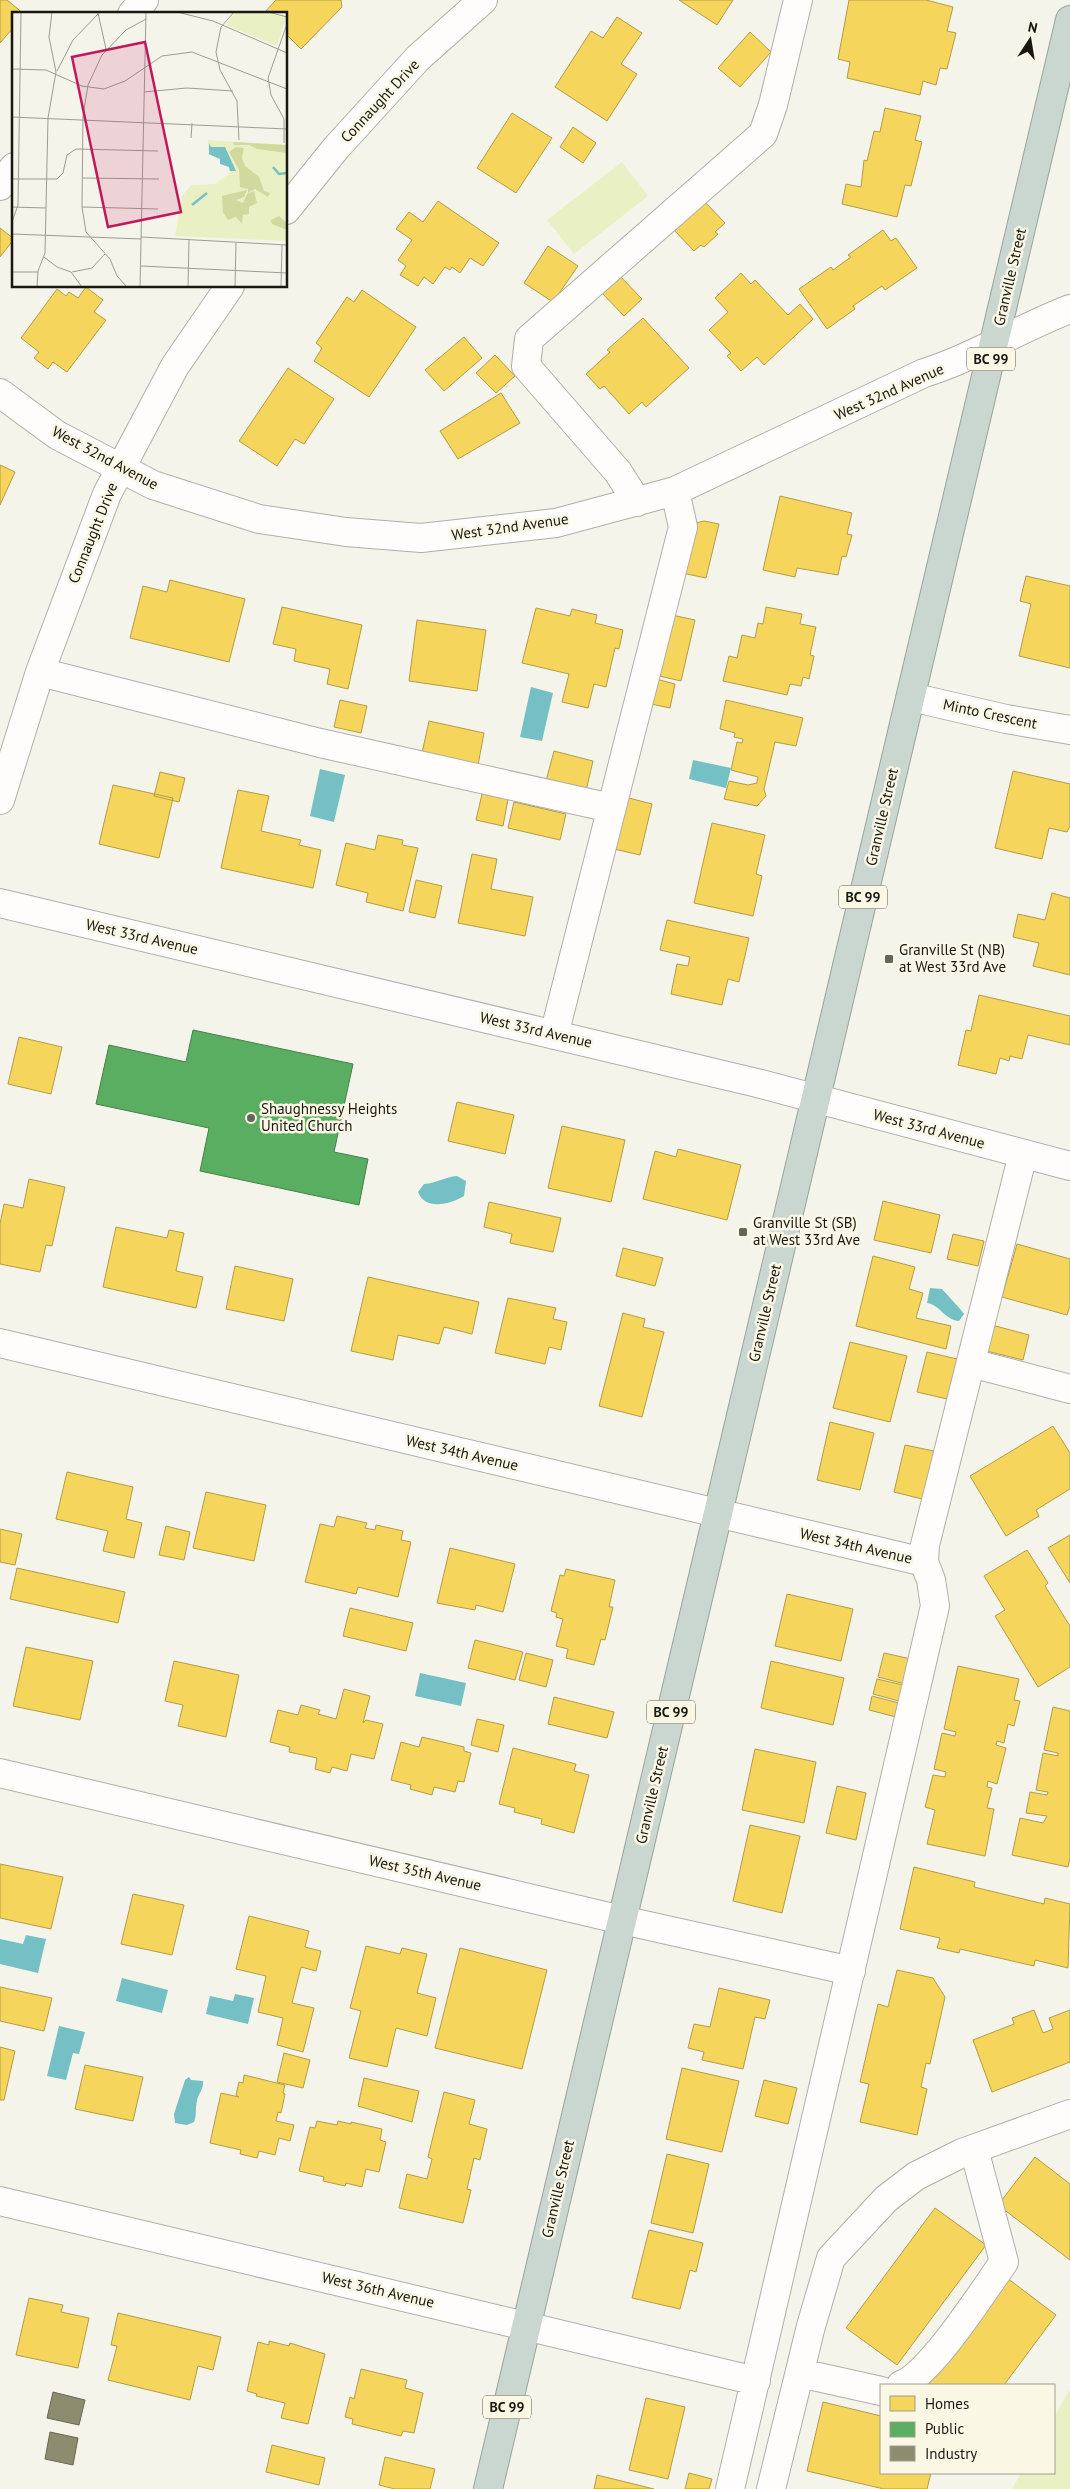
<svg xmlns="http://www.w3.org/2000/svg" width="1070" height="2489" font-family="'PT Sans',sans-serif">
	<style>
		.green { fill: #e9f0c4 }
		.water { fill: #74c0c4 }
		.homes { fill: #f6d55c; stroke: #b39c46 }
		.public { fill: #5aae61; stroke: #468149 }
		.industry { fill: #8c8c6e; stroke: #696952 }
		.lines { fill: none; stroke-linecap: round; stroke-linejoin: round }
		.minor-casing { stroke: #b0afa8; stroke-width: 30 }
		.highway-casing { stroke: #97a59b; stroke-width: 30 }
		.minor { stroke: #fefdfc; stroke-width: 28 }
		.highway { stroke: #cad6d0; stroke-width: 28 }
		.poi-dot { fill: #65645d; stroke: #faf7e5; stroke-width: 2 }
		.labels { text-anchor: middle; stroke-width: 5; stroke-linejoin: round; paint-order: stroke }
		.shield { fill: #faf7e5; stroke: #5c5a51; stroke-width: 1 }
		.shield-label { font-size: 14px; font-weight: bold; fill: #181711 }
		.street-label { font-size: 15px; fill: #181711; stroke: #faf7e5 }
		.poi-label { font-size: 15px; fill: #181711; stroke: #faf7e5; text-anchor: start }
		.inset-river { fill: none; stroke: #74c0c4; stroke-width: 2.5 }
		.inset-road { fill: none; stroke: #9d9c93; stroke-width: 1 }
		.view { fill: #c2185b; fill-opacity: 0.15; stroke: #c2185b; stroke-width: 2.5 }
		.inset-edge { fill: none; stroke: #181711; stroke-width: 2.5 }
	</style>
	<rect width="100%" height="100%" fill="#f5f4ea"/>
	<path class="green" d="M622 162 648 196 574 254 547 220Z
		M1070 2389V2489H1012L1021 2473H1054V2417Z"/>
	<path class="water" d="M531 687 553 693 542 741 520 737Z
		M693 760 731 768 726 788 689 779Z
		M320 769 345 775 334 822 310 816Z
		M457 1176 466 1181 464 1196C451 1204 425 1211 418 1192L424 1184C437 1183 445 1177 457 1176Z
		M930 1288 942 1289 961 1310 964 1314 959 1321C945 1320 940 1305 927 1303Z
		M420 1673 466 1683 461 1706 415 1696Z
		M26 1935 46 1939 38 1973 0 1964V1939L23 1944Z
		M122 1978 168 1990 162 2013 116 2001Z
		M235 1994 254 1998 248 2024 206 2014 210 1996 233 2001Z
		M59 2026 85 2032 79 2054 73 2053 66 2080 47 2076Z
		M189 2077 191 2080 203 2081C204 2089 198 2094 197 2101 195 2109 197 2114 194 2122L187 2125 175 2123 174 2114 185 2080Z"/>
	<path class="homes" d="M0 0H7L24 14H14V27L0 43Z
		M276 0H341L342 7 301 49 286 34V14L264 13Z
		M679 0H733L717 25Z
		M849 0H926L953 7 947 31 956 33 947 69 940 68 936 85 923 81 920 95 847 78 850 62 838 59Z
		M617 17 642 33 621 64 637 74 607 121 555 87 591 31 603 38Z
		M750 32 771 52 740 87 718 68Z
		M885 108 921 116 915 140 922 142 911 186 905 185 897 217 842 204 846 184 861 187 864 160 867 161 874 131 880 132Z
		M512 113 552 138 516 193 477 168Z
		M573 127 596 143 583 163 560 147Z
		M438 201 499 243 483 266 470 258 460 273 452 267 450 270 445 267 433 284 424 277 418 286 400 275 406 266 398 260 412 240 396 229 409 212 423 222Z
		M704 201 725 223 715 232 718 234 704 247 701 245 694 251 673 229Z
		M0 228 14 239 0 257Z
		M883 230 891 241 896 238 917 268 885 290 882 286 853 306 855 309 827 329 799 289 831 267 833 270 851 257 848 255Z
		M548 246 578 266 553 302 524 283Z
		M741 273 751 284 755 280 788 315 800 304 813 319 764 365 757 357 741 371 727 356 731 353 709 330 728 312 715 298Z
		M619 275 642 299 624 316 601 292Z
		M86 287 103 300 94 312 106 320 67 372 53 362 48 369 34 358 39 352 21 338 57 289 66 296 69 292 78 298Z
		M362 290 416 327 369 397 314 361 322 348 316 343 347 297 354 302Z
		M643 318 689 368 646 407 642 402 629 414 604 386 600 389 586 374 610 352 607 350Z
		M464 337 482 358 444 391 425 370Z
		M495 355 515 376 496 393 476 373Z
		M288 368 334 399 304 444 295 439 277 466 239 441Z
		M501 393 520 423 458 459 440 431Z
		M0 465 15 472 0 505Z
		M780 496 852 513 847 534 852 535 846 557 842 556 838 575 797 568 795 577 763 570Z
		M704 521 719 524 706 578 677 572 688 525Z
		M1026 576 1070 586V668L1019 656 1031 604 1020 601Z
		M170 580 245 599 229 662 130 638 143 586 167 592Z
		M282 607 362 625 348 689 327 684 330 669 294 661 296 649 273 644Z
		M766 607 802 614 800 624 816 627 810 655 814 656 809 679 803 677 801 686 790 684 787 695 723 681 729 656 737 658 742 635 755 638 758 623 763 624Z
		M536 608 570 616 572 609 597 615 595 623 623 630 619 649 615 648 606 687 594 684 588 708 562 702 569 674 522 663Z
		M667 614 695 620 681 681 651 674Z
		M417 620 486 630 477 691 409 681Z
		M652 678 675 684 670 708 646 703Z
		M340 700 367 706 361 733 334 727Z
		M726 700 803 718 796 746 775 742 764 789 766 796 757 806 724 799 729 781 748 785 757 783 758 777 731 770 737 742 742 743 743 739 734 737 735 733 720 729Z
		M429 721 484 733 478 765 422 753Z
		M554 751 593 761 586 791 546 781Z
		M1013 771 1070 784V826L1067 832 1049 828 1042 859 995 848Z
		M160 772 185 778 179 802 154 796Z
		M113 785 173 798 159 858 99 844Z
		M238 790 269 796 261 831 301 840 299 845 321 850 313 888 221 868Z
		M482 794 508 799 503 826 476 820Z
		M621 796 652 804 640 855 610 848Z
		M514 802 566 814 560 840 508 828Z
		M712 823 765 835 756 874 762 876 753 916 694 903Z
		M378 835 403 840 402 845 418 848 403 911 366 902 368 893 336 885 346 843 375 850Z
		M472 854 497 859 491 889 533 897 525 936 458 923Z
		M416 880 442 886 435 918 409 912Z
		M1052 893 1070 898V975L1033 966 1039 943 1013 937 1018 914 1045 920Z
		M667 920 749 938 739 982 728 979 722 1005 671 994 677 964 688 966 690 957 660 950Z
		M979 995 1070 1016V1045L1028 1035 1022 1059 1010 1056 1009 1061 1000 1058 996 1074 958 1065 966 1030 971 1031Z
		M19 1037 62 1047 51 1094 8 1084Z
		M457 1102 514 1115 505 1154 448 1141Z
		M562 1126 625 1140 611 1202 548 1188Z
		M678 1149 741 1165 727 1220 643 1199 655 1151 676 1157Z
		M29 1179 65 1187 52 1246 46 1245 40 1272 0 1264V1224L4 1204 23 1208Z
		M883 1201 940 1215 931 1253 874 1240Z
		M489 1202 561 1218 553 1252 510 1243 512 1234 484 1227Z
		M116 1227 167 1238 169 1230 184 1233 176 1271 203 1277 196 1308 103 1287Z
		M953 1234 984 1241 978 1266 947 1259Z
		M1017 1244 1070 1259V1306L1067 1315 1002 1297Z
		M623 1248 663 1258 655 1286 616 1276Z
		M873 1256 915 1267 909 1289 923 1293 916 1318 951 1326 946 1349 856 1326Z
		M235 1266 293 1279 284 1321 226 1309Z
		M368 1277 479 1302 472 1334 444 1327 439 1344 398 1335 393 1360 351 1351Z
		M508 1298 556 1308 553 1319 567 1322 561 1350 549 1347 545 1364 495 1353Z
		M623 1313 645 1319 643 1327 664 1332 642 1417 599 1406Z
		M992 1325 1029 1335 1023 1360 986 1351Z
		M850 1342 907 1356 890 1422 833 1408Z
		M927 1352 957 1359 947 1399 917 1392Z
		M830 1422 874 1433 860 1490 817 1480Z
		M1053 1426 1070 1453V1489L1036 1510 1039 1516 1006 1536 970 1476Z
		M905 1445 934 1451 922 1499 894 1492Z
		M67 1472 133 1487 126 1519 142 1523 134 1558 103 1551 108 1531 56 1519Z
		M206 1492 266 1505 254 1561 193 1548Z
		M337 1516 367 1523 365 1528 375 1530 376 1525 403 1531 401 1540 411 1542 398 1597 358 1587 356 1594 305 1582 320 1524 334 1527Z
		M166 1526 190 1532 184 1560 159 1555Z
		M0 1529 22 1534 15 1565 0 1562Z
		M1070 1535V1583L1048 1548Z
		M450 1548 515 1564 503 1612 476 1605 475 1610 437 1603Z
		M1027 1550 1048 1583 1045 1586 1070 1626V1667L1038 1687 995 1616 1005 1610 984 1576Z
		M17 1568 125 1592 118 1623 10 1599Z
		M566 1569 615 1580 609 1607H613L605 1640 601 1639 594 1665 566 1658 568 1649 556 1646 563 1619 556 1617 557 1613 551 1611 560 1575 564 1576Z
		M787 1594 853 1609 841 1661 775 1646Z
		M350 1608 413 1623 406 1651 343 1636Z
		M475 1640 523 1652 515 1680 468 1668Z
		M26 1647 93 1661 80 1720 13 1706Z
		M526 1653 553 1660 546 1687 519 1680Z
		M884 1653 911 1659 905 1684 878 1677Z
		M174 1661 239 1675 226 1737 178 1726 183 1705 165 1701Z
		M771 1661 844 1678 833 1725 761 1708Z
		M958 1666 1019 1679 1014 1700 1020 1701 1014 1726 1008 1724 1004 1743 997 1741 996 1745 1006 1748 997 1784 988 1781 987 1787 992 1788 987 1808 994 1809 985 1856 927 1844 935 1810 925 1807 933 1775 945 1777 946 1772 934 1769 942 1733 955 1736 956 1732 944 1729Z
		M877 1679 903 1685 899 1701 873 1694Z
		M344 1689 370 1696 363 1723 366 1720 383 1724 374 1759 351 1754 347 1771 332 1767 330 1773 315 1769 317 1758 289 1752 290 1747 270 1742 278 1710 298 1715 301 1705 320 1710 318 1714 336 1719Z
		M872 1696 899 1703 896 1717 869 1710Z
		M554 1697 614 1712 607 1738 548 1724Z
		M1053 1707 1070 1711V1858L1068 1867 1012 1855 1020 1818 1043 1823 1047 1816 1026 1813 1030 1792 1047 1795 1048 1792 1036 1790 1043 1753 1058 1756V1753L1044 1750Z
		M477 1719 504 1725 498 1752 471 1745Z
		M422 1737 464 1747V1751L471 1753 464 1782 458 1781 455 1792 434 1787 432 1795 410 1789 411 1785 391 1780 401 1742 419 1747Z
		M513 1748 576 1764 574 1771 589 1775 574 1833 541 1824 542 1819 514 1812 515 1808 499 1804Z
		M755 1749 816 1762 804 1823 742 1810Z
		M837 1786 866 1793 856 1840 826 1833Z
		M750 1825 800 1836 782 1913 733 1901Z
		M0 1864 63 1877 51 1929 0 1918Z
		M914 1867 975 1882 974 1887 1044 1904 1045 1898 1070 1904 1068 1968 1035 1960 1034 1966 960 1949 959 1953 937 1948 940 1938 900 1929Z
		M133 1894 184 1905 172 1955 121 1944Z
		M249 1916 309 1931 305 1947 321 1951 316 1971 301 1967 292 2003 314 2008 303 2052 277 2045 283 2018 258 2012 266 1976 236 1969Z
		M366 1946 400 1954 402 1948 427 1954 417 1993 436 1998 427 2036 396 2028 387 2067 349 2058 361 2011 350 2008Z
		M460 1948 547 1970 522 2069 435 2048Z
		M897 1970 933 1978 945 1997 930 2064 926 2063 921 2087 927 2089 917 2135 860 2122 869 2084 860 2082 878 2004 888 2007Z
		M0 1987 52 1998 44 2031 0 2021Z
		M719 1988 770 2000 765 2019 755 2017 743 2069 702 2060 704 2052 688 2048 694 2024 710 2027Z
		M1034 2010 1043 2033 1053 2029 1049 2018 1070 2010V2062L992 2092 973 2040 1014 2024 1012 2018Z
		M0 2047 15 2051 4 2100H0Z
		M284 2053 310 2060 303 2088 277 2082Z
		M85 2065 143 2077 133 2121 75 2109Z
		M682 2068 739 2081 722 2152 666 2139Z
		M244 2075 285 2085 283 2093 285 2094 281 2113 278 2112 276 2121 294 2125 290 2141 279 2138 275 2155 259 2151 257 2158 240 2154 241 2150 210 2143 221 2093 239 2097 236 2095 239 2082 243 2083Z
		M364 2078 419 2091 412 2122 358 2106Z
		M764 2080 797 2088 788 2124 755 2116Z
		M444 2092 475 2100 469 2124 487 2129 480 2160 474 2158 467 2189 471 2190 463 2223 399 2208 407 2174 427 2179 432 2159 428 2157Z
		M317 2121 337 2125 338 2121 351 2124V2122L382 2129 380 2140 386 2142 379 2172 366 2169 362 2187 346 2183 345 2186 323 2181 324 2177 299 2171 310 2127 315 2128Z
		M667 2154 709 2164 693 2233 651 2223Z
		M1035 2157 1070 2184V2260L998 2205Z
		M935 2208 986 2245 897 2365 846 2328Z
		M649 2230 703 2243 696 2272 690 2270 680 2309 632 2298Z
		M1007 2278 1056 2315 1004 2385H928Z
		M29 2298 63 2305 61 2312 89 2318 78 2368 16 2355Z
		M118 2313 221 2337 213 2370 198 2366 190 2400 108 2380 117 2346 111 2345Z
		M269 2341 289 2346 290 2343 325 2354 308 2424 281 2418 285 2403 256 2396 257 2394 247 2391 258 2342 269 2345Z
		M361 2369 407 2380 405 2388 423 2393 414 2433 403 2431 401 2436 352 2424 353 2419 345 2417 350 2397 354 2399Z
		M646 2398 685 2407 668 2479 629 2470Z
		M823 2402 881 2416V2473H931L927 2489H884L807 2471Z
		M272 2445 325 2458 319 2485 266 2472Z
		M385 2457 435 2469 430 2489H395L379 2485Z
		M689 2473 712 2479 709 2489H685Z
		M597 2475 654 2489H594Z"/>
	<path class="public" d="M193 1030 353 1064 334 1152 368 1159 359 1205 200 1171 209 1128 96 1104 109 1045 186 1062Z"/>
	<path class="industry" d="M53 2392 85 2400 79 2425 47 2418Z
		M50 2432 78 2438 73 2465 45 2459Z"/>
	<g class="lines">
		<g class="minor-casing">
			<path id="minor" d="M132 14 144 0
				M0 186 14 167
				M286 210 336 148 418 58 483 0
				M0 393 57 435 153 485 259 519 346 532 421 538 556 523 675 491 924 373C975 357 1020 328 1070 309
				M637 502 618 472 526 366 529 339 763 134 773 105 798 0
				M40 672 320 743 611 808
				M911 697 1006 719 1070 730
				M0 800 40 672 107 494 175 366 230 286
				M0 903 757 1083 1070 1166
				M554 1035 683 527 675 491
				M0 1343 924 1562
				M971 1363 1070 1389
				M0 1773 622 1920 851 1971
				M0 2201 756 2381
				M800 2373 881 2391
				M901 2385C930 2375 984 2290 1004 2262L974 2149
				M730 2489 935 1606 931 1580 924 1562 925 1545 1023 1154
				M771 2489 811 2326 831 2258 886 2199 916 2176 962 2153 1070 2114"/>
		</g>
		<g class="highway-casing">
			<path id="highway" d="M488 2489 1070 20"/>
		</g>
		<use href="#minor" class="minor"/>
		<use href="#highway" class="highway"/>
	</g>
	<g class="poi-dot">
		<rect x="884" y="954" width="10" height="10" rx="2.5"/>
		<circle cx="251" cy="1118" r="5"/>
		<rect x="738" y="1227" width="10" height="10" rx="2.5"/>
	</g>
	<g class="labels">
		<g class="shield">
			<rect x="967" y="347.5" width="48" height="23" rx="4"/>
			<rect x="839" y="885.5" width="48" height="23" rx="4"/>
			<rect x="647" y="1700.5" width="48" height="23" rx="4"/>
			<rect x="483" y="2395.5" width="48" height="23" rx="4"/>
		</g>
		<g class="shield-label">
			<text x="991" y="364">BC 99</text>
			<text x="863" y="902">BC 99</text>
			<text x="671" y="1717">BC 99</text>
			<text x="507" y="2412">BC 99</text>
		</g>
		<g class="street-label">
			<text transform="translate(380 101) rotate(-47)" y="5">Connaught Drive</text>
			<text transform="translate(1010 277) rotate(-77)" y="5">Granville Street</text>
			<text transform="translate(889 392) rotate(-24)" y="5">West 32nd Avenue</text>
			<text transform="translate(105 458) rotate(28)" y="5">West 32nd Avenue</text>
			<text transform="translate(510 527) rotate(-8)" y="5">West 32nd Avenue</text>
			<text transform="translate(93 533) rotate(-68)" y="5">Connaught Drive</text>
			<text transform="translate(990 714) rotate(12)" y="5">Minto Crescent</text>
			<text transform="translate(882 817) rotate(-77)" y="5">Granville Street</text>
			<text transform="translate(142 937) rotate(13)" y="5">West 33rd Avenue</text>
			<text transform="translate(536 1030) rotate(13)" y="5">West 33rd Avenue</text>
			<text transform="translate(929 1129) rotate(15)" y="5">West 33rd Avenue</text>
			<text transform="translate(765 1313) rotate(-77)" y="5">Granville Street</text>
			<text transform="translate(462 1453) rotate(13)" y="5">West 34th Avenue</text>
			<text transform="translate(856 1546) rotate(13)" y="5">West 34th Avenue</text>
			<text transform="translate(652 1795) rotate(-77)" y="5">Granville Street</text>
			<text transform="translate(425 1873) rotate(13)" y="5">West 35th Avenue</text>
			<text transform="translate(558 2189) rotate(-77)" y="5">Granville Street</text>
			<text transform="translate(378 2290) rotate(13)" y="5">West 36th Avenue</text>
		</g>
		<g class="poi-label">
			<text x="899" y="955">Granville St (NB)<tspan x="899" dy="17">at West 33rd Ave</tspan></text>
			<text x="261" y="1114">Shaughnessy Heights<tspan x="261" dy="17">United Church</tspan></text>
			<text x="753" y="1228">Granville St (SB)<tspan x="753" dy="17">at West 33rd Ave</tspan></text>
		</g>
	</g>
	<g transform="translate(12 12)">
		<rect width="275" height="275" fill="#f5f4ea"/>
		<path d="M223 0H253L274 6 265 34 214 13ZM196 128 275 133V229L163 224 170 184 179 173 203 172 218 161 217 155 197 142Z" fill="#e9f0c4"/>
		<path d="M221 130 275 133V141L245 137 237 133H222ZM224 135 232 136 230 146 233 154 247 165 252 179 258 181 256 185 243 177 236 181V177L228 175 227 158 217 140ZM235 178 232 185 224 188 231 191 235 182 242 179 245 191 237 195V202L231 203 230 212 224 205 216 208 211 200 210 184ZM267 204 275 211V218L260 212 259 208Z" fill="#d2d99f"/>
		<path d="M197 131 199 135H213L224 159H218L217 155 208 152V147L197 142Z" fill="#74c0c4"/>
		<path class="inset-river" d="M261 155 267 162 275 161M180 193 195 181"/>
		<path class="inset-road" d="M165 0 201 9 275 41M222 0 209 15 204 40 208 58 225 89 227 128M256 0 275 5M86 1 94 37M0 57 34 58 70 74 92 77 113 69 150 44 180 40 275 77M45 59 61 28 86 2M132 80 175 76 221 79M0 105 275 117M179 126 180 111M272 131V107L259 83 256 66 275 12M71 166 147 167M0 167H45L51 161 55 143 64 137 146 139M0 195 34 196M70 195 146 197M0 210 6 193 9 0M0 222 129 227M129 225 275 233M32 245 45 255 59 260 70 275M129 254 275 261M0 260H26M60 260 80 256 93 242M25 275 26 259 33 241 36 106 44 60 37 25 40 0M115 275 105 264 98 247 74 220 70 195 71 104 76 73 90 43 114 18 134 7M128 275 134 0M176 275 177 228M223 275 224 231M269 275 270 233"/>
		<path class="view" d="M133 30 169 200 96 215 60 45Z"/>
		<rect width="275" height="275" class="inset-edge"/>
	</g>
	<rect x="880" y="2384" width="175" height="90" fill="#faf7e5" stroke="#a09d90"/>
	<rect x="890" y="2396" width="25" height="15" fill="#f6d55c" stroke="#a09d90"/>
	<text x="925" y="2409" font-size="15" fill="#181711">Homes</text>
	<rect x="890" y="2422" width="25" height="15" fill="#5aae61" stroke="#a09d90"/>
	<text x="925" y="2434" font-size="15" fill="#181711">Public</text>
	<rect x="890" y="2446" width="25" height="15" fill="#8c8c6e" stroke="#a09d90"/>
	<text x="925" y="2459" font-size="15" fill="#181711">Industry</text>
	<g transform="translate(1030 40) rotate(12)" stroke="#faf7e5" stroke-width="4" paint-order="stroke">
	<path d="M0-4L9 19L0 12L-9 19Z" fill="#181711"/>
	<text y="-8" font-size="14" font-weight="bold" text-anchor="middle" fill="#181711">N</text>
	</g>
</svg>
